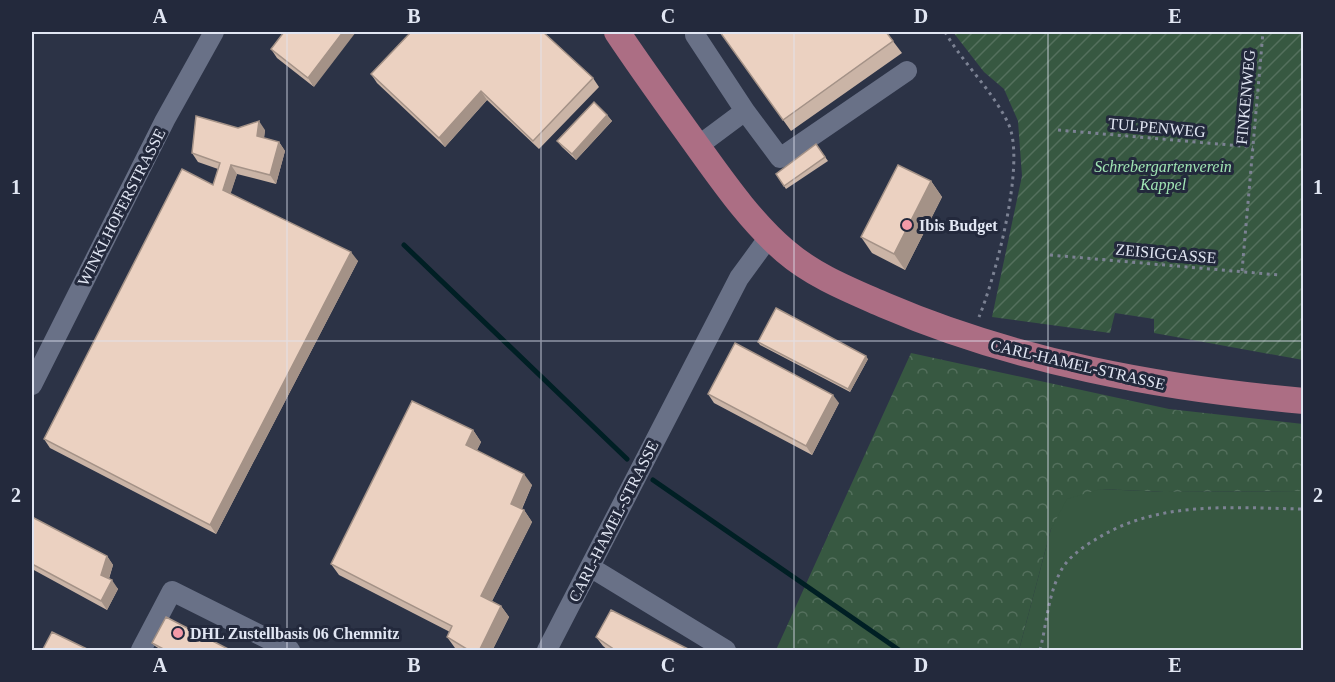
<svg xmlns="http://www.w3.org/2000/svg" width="1335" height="682" font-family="Georgia,serif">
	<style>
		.forest { fill: url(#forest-crowns) }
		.park { fill: #375841 }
		.garden { fill: url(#garden-furrows) }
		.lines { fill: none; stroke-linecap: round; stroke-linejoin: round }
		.stream { stroke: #001f24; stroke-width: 5 }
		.path { stroke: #7c8293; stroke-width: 3; stroke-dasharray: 3 4.5; stroke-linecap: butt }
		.minor { stroke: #697187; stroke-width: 20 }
		.major { stroke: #ac6e84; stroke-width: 26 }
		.wall { fill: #cab4a6 }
		.shaded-wall { fill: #a49287 }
		.building { fill: #ebd1c1; stroke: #a49287; stroke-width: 1.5 }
		.grid { fill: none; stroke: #e1e6f3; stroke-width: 1.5; stroke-opacity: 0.55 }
		.poi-dot { fill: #f49aa7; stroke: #23293c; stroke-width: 2 }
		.labels { text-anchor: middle; stroke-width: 6; stroke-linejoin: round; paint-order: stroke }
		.street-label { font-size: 16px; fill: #e1e6f3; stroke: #23293c }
		.park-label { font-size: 16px; font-style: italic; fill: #a0e5b4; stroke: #23293c }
		.poi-label { font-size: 16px; font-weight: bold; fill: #e1e6f3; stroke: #23293c; text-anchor: start }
		.neatline { fill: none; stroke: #e1e6f3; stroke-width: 2 }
		.grid-label { font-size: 20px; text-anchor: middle; font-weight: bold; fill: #e1e6f3 }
	</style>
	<defs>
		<pattern id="forest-crowns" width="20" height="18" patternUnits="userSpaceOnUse" patternTransform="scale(1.5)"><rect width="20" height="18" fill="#375841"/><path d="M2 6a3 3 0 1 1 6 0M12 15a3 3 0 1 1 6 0" fill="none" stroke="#54705d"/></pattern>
		<pattern id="garden-furrows" width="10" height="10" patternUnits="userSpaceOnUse" patternTransform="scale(1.5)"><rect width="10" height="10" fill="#375841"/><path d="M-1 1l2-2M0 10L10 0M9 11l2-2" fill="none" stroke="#54705d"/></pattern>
	</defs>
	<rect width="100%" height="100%" fill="#2c3346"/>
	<path class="forest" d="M911 353 1169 409 1303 424V491L1164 492 1101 489 1051 529 1019 650H776Z"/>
	<path class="park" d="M1101 489 1164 492 1303 491V650H1019L1051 529 1067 499Z"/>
	<path class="garden" d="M953 32H1303V360L1154 333V319L1115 313 1110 333 992 317 1022 176 1018 121 1004 89 984 72Z"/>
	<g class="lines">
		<path class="stream" d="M404 245 627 459
			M653 480 899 650"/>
		<path class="path" d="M945 32C963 63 992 90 1008 123 1027 161 995 278 979 317
			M1058 130 1253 147
			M1050 255 1279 275
			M1242 271 1263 32
			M1040 650C1047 623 1048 592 1063 567 1071 555 1086 545 1098 538 1160 500 1234 508 1304 509"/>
		<path class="minor" d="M695 35 745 111 780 158 907 71
			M698 146 745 111
			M32 385 165 120 214 32
			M590 567 726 650
			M141 650 172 591 290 650
			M547 650 739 278 769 237"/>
		<path class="major" d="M617 32C643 71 670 108 698 147 724 183 751 222 785 251 814 276 850 290 884 305 1017 362 1160 388 1304 401"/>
	</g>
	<path class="wall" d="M284 32 314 87 277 58 271 49Z
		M720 32H886L902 53 791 131Z
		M371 74 593 78 599 87 539 149 487 100 445 147 377 83Z
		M607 115 612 121 576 160 562 147 557 141Z
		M238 128 265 130 264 138 279 142 285 151 276 184 237 174 230 194 358 261 216 534 50 448 44 439 213 185 218 169 198 162 192 153Z
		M816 144 828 161 786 189 776 174Z
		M931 181 942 197 905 270 872 253 861 237Z
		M758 342 868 359 850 392 760 345Z
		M708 394 839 403 812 455 714 403Z
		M473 430 481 442 477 450 532 485 522 509 524 510 532 522 492 601 501 606 509 617 492 651H458L455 648 447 637 450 632 339 575 331 564Z
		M32 517 107 556 113 565 109 579 118 589 107 610 32 569Z
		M596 637 692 651H609L603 646Z
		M152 643 232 651H163L155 646Z"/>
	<path class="shaded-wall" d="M343 32H356L314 87 308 78Z
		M481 91 487 100 445 147 439 138Z
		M607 115 612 121 576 160 572 154Z
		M259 121 265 130 263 145 257 136Z
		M279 142 285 151 276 184 270 175Z
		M231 165 237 174 229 199 223 190Z
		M931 181 942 197 905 270 894 254Z
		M351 252 358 261 216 534 210 525Z
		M866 356 868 359 850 392 848 389Z
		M833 395 839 403 812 455 806 446Z
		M473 430 481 442 474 456 466 445Z
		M524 474 532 485 519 515 511 504Z
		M524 510 532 522 489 607 481 596Z
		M107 556 113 565 107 584 101 575Z
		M112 580 118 589 107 610 101 601Z
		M501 606 509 617 492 651H479Z"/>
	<path class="building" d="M284 32H343L308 78 271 49Z
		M411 32H543L593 78 533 141 481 91 439 138 371 74Z
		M720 32H886L893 41 783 120Z
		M594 102 607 115 572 154 557 141Z
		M196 116 238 128 259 121 257 136 279 142 270 175 231 165 223 190 351 252 210 525 44 439 182 169 213 185 220 163 192 153Z
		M816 144 825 157 784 186 776 174Z
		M898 165 931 181 894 254 861 237Z
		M776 308 866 356 848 389 758 342Z
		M735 343 833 395 806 446 708 394Z
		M412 401 473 430 466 445 524 474 511 504 524 510 481 596 501 606 479 651H470L447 637 452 626 331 564Z
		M32 517 107 556 101 575 112 580 101 601 32 564Z
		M611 610 692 651H610L612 648 596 637Z
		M166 617 232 651H167L152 643Z
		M52 632 89 650 42 651Z"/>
	<path class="grid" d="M287 32V650M541 32V650M794 32V650M1048 32V650M32 341H1304"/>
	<g class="poi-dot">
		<circle cx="907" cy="225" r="6"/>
		<circle cx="178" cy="633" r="6"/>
	</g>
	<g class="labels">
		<g class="street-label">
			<text transform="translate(1245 97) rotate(-85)" y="6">FINKENWEG</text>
			<text transform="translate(1157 127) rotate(5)" y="6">TULPENWEG</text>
			<text transform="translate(121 207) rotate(-63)" y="6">WINKLHOFERSTRASSE</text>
			<text transform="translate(1166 253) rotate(5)" y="6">ZEISIGGASSE</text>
			<text transform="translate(1078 364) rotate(13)" y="6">CARL-HAMEL-STRASSE</text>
			<text transform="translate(613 521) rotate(-63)" y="6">CARL-HAMEL-STRASSE</text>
		</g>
		<g class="park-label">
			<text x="1163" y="172">Schrebergartenverein<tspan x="1163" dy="18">Kappel</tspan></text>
		</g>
		<g class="poi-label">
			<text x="919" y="231">Ibis Budget</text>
			<text x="190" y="639">DHL Zustellbasis 06 Chemnitz</text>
		</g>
	</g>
	<rect width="1335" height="682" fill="none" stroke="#23293c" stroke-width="66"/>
	<rect x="33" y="33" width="1269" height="616" class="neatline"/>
	<g class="grid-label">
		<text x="160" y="23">A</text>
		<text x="414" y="23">B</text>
		<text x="668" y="23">C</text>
		<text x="921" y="23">D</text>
		<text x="1175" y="23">E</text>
		<text x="16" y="194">1</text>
		<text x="1318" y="194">1</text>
		<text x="16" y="502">2</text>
		<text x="1318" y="502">2</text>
		<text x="160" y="672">A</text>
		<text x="414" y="672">B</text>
		<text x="668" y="672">C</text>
		<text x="921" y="672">D</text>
		<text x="1175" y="672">E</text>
	</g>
</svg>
